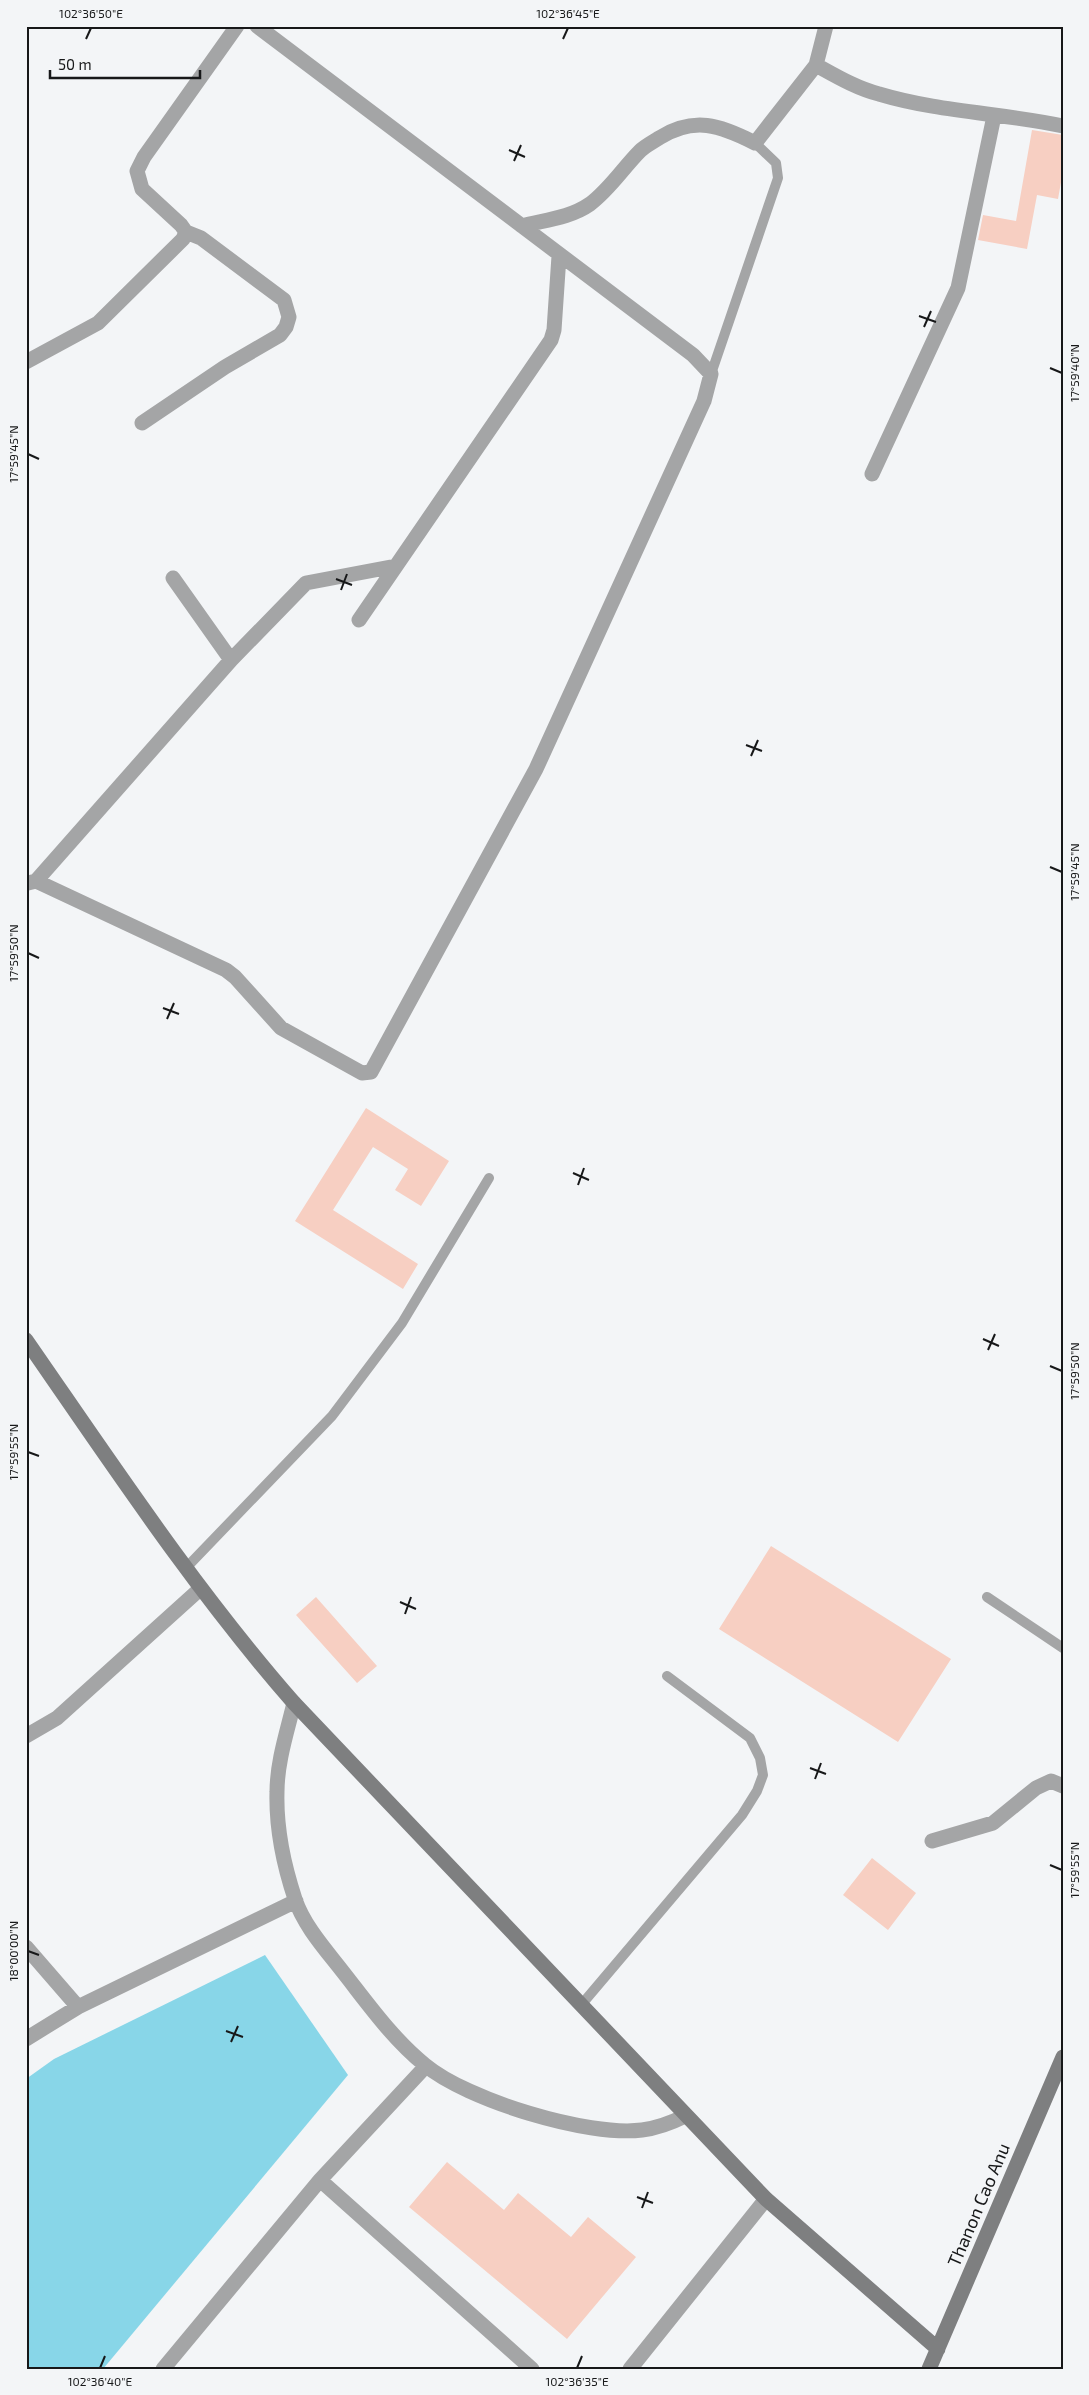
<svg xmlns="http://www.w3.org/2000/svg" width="1089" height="2395" font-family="'Exo 2',sans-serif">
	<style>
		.water { fill: #88d6e8 }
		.building { fill: #f7cfc2 }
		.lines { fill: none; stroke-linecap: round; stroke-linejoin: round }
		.lane { stroke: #a4a5a6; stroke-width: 10 }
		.street { stroke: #a4a5a6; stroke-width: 15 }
		.secondary { stroke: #7e7f80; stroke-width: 15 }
		.ticks { fill: none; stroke: #171819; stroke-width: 2 }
		.labels { text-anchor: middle; stroke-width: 5; stroke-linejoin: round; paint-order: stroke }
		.street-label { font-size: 18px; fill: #171819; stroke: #f3f5f7 }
		.neatline { fill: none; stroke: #171819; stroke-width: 2 }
		.ticks-label { font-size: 12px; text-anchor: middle; fill: #171819 }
	</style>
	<rect width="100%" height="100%" fill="#f3f5f7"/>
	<path class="water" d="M265 1955 348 2075 103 2369H26V2079L54 2059Z"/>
	<path class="building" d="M1032 130 1063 135V171L1058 199 1037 195 1027 249 978 240 983 215 1016 221Z
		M366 1108 449 1161 421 1206 395 1190 408 1169 373 1147 333 1210 418 1264 403 1289 295 1221Z
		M771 1546 951 1659 898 1742 719 1629Z
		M316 1597 377 1666 357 1683 296 1615Z
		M872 1858 916 1893 888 1930 843 1895Z
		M447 2162 504 2210 518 2193 571 2237 588 2217 636 2257 567 2339 409 2207Z"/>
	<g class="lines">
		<path class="lane" d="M711 374 778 178 776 163 755 143
			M185 1569 332 1416 402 1323 489 1178
			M987 1597 1063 1648
			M582 2004 742 1815 757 1791 763 1775 760 1758 750 1738 667 1676"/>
		<path class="street" d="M816 65C836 76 856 88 879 94 939 112 1002 113 1063 126
			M522 226C545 220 570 218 590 204 610 189 623 168 640 151 645 146 653 142 659 138 694 116 720 125 755 143L816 65 826 26
			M26 362 98 323 183 239 186 232
			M142 423 225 367 280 335 286 327 289 317 284 300 201 238 186 232 181 225 142 189 137 171 144 157 237 26
			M872 474 958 288 994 116
			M359 620 551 340 554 330 559 256
			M231 660 306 583 396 566
			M36 881 226 970 235 977 281 1028 362 1073 371 1072 536 769 704 401 711 374 693 355 257 26
			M28 883 36 881 231 660 173 578
			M294 1703C287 1732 277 1762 277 1792 276 1827 284 1866 295 1899 304 1926 326 1950 343 1972 369 2005 392 2038 425 2065 467 2100 588 2137 642 2130 658 2128 671 2123 685 2116
			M26 1736 57 1718 200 1589
			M932 1841 993 1823 1036 1788 1051 1781 1063 1786
			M26 1947 78 2007
			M26 2039 78 2007 296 1901
			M320 2180 532 2369
			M163 2369 320 2180 426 2066
			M630 2369 766 2199"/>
		<path class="secondary" d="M26 1340C112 1464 195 1590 294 1703L766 2199 938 2349
			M929 2369 1063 2057"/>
	</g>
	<path class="ticks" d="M86 39 91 28M563 39 568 28M509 150 525 157M514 161 521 145M919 316 936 322M924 327 931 311M1050 368 1062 373M28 454 39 459M336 579 352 585M341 590 347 574M746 745 762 751M751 756 758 740M1050 867 1062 872M28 953 39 958M163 1008 179 1014M167 1019 174 1003M573 1173 589 1180M578 1185 584 1168M983 1339 999 1346M988 1350 995 1334M1050 1366 1062 1371M28 1452 39 1456M400 1602 416 1609M405 1614 411 1597M810 1768 826 1774M815 1779 821 1763M1050 1865 1062 1870M28 1951 39 1955M226 2031 243 2037M231 2042 238 2026M637 2197 653 2203M642 2208 648 2192M100 2368 105 2356M577 2368 582 2356"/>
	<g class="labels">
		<g class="street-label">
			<text transform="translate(979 2205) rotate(-67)" y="6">Thanon Cao Anu</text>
		</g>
	</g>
	<rect width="1089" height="2395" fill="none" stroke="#f3f5f7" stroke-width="55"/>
	<path d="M50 70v8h150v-8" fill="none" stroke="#171819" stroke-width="2.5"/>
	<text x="58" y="70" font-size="15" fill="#171819" stroke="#f3f5f7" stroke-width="4" paint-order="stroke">50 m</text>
	<rect x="28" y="28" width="1034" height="2340" class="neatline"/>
	<g class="ticks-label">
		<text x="91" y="18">102°36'50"E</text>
		<text x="568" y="18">102°36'45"E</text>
		<text transform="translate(1075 373) rotate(-90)" y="4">17°59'40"N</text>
		<text transform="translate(14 454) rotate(-90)" y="4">17°59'45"N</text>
		<text transform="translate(1075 872) rotate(-90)" y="4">17°59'45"N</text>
		<text transform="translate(14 953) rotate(-90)" y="4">17°59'50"N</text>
		<text transform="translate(1075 1371) rotate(-90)" y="4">17°59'50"N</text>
		<text transform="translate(14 1452) rotate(-90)" y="4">17°59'55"N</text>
		<text transform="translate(1075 1870) rotate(-90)" y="4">17°59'55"N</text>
		<text transform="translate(14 1951) rotate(-90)" y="4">18°00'00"N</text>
		<text x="100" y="2386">102°36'40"E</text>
		<text x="577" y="2386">102°36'35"E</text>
	</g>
</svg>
